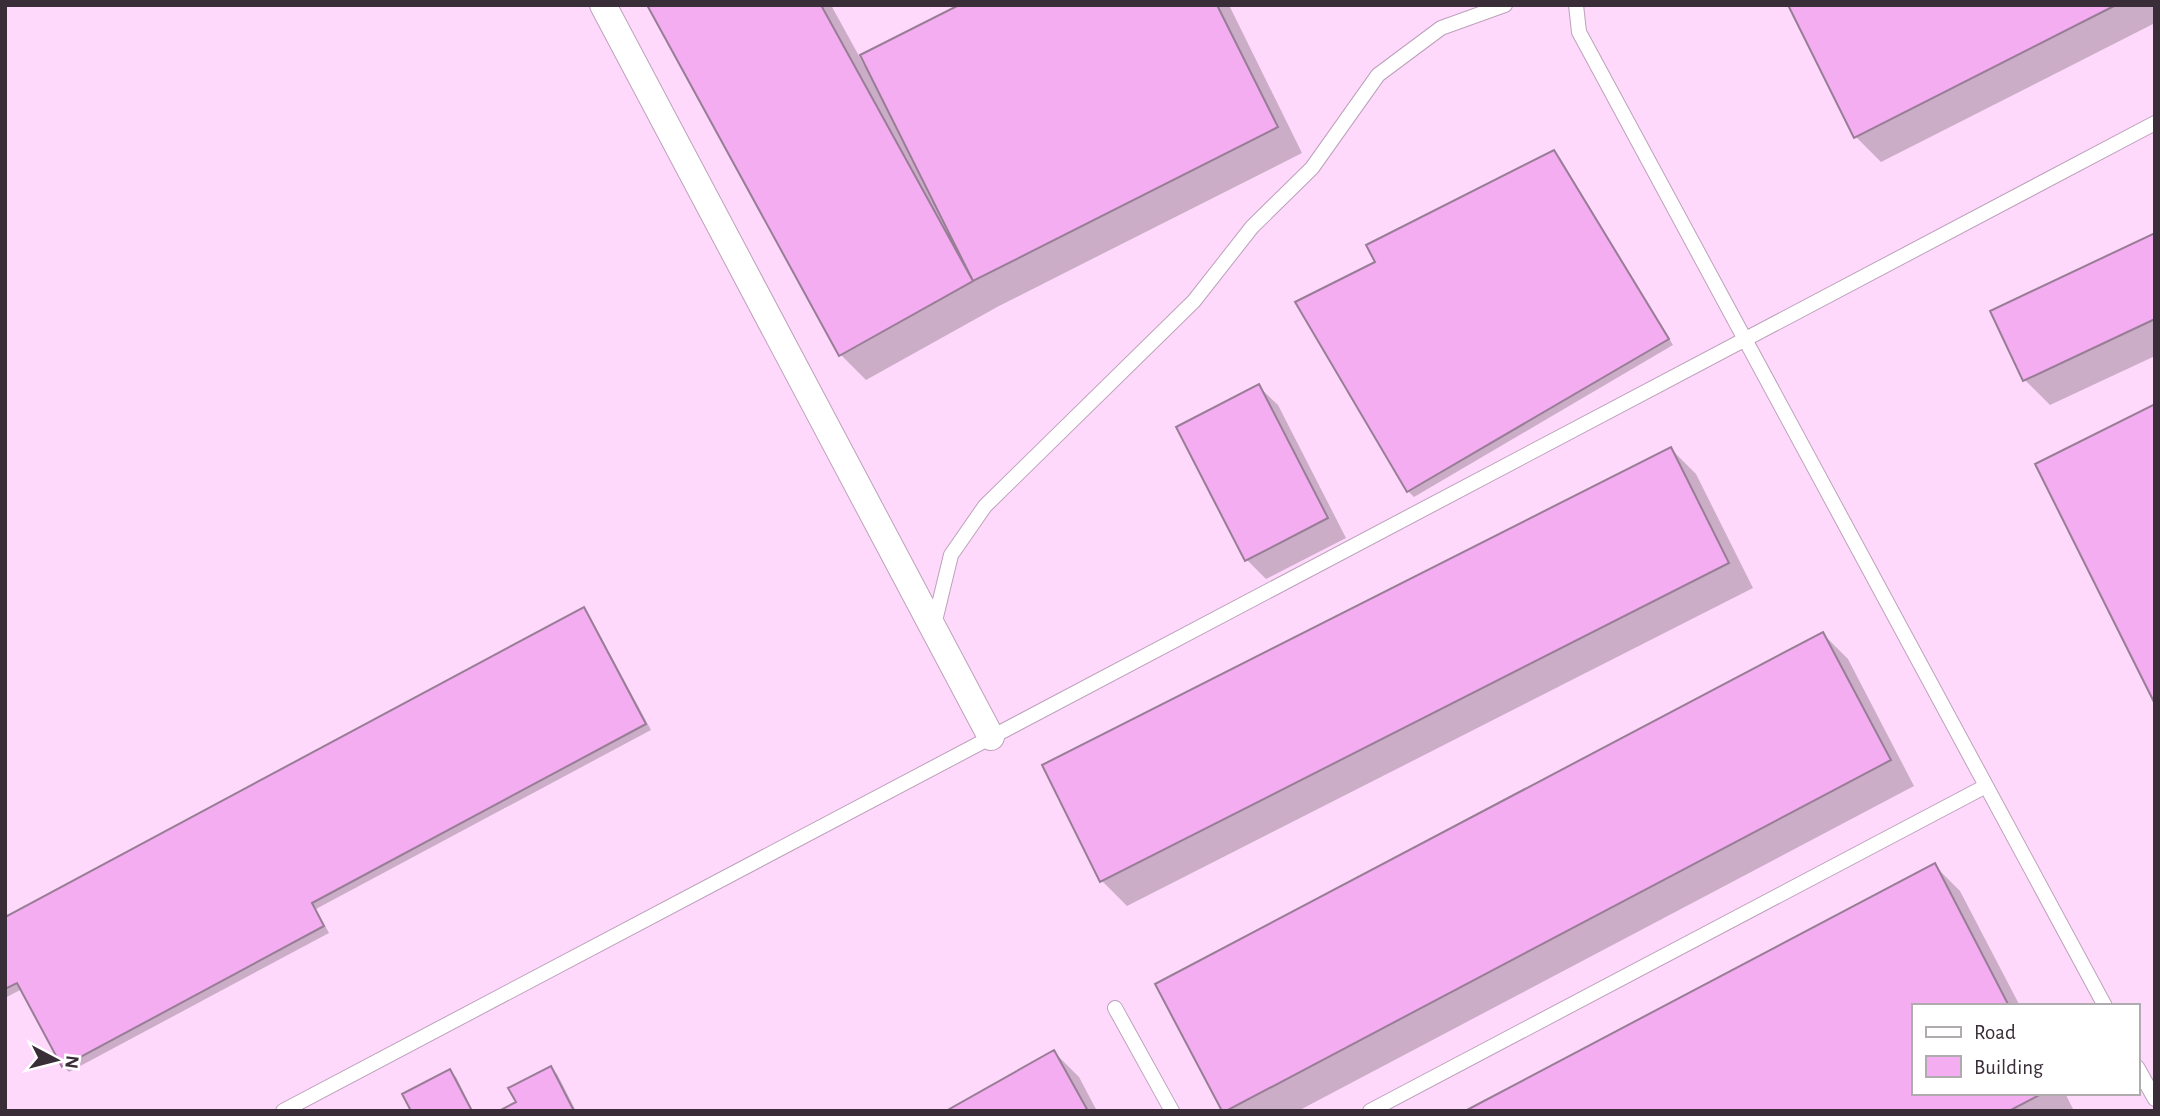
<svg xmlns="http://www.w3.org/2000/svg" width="2160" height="1116" font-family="'Alegreya Sans',sans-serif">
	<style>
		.built { fill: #fed9fb; fill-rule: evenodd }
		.shadow { fill: #0003 }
		.building { fill: #f4adf0; stroke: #987d96; stroke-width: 2 }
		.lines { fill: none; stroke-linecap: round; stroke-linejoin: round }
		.service-casing { stroke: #bda1bb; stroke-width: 16 }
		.minor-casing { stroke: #bda1bb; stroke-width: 28 }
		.service { stroke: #fff; stroke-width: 14 }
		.minor { stroke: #fff; stroke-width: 26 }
	</style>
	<rect width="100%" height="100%" fill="#fceffb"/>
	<path class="built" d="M5 5H2155V1111H5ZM1913 1006H2137V1093H1913Z"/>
	<path class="shadow" d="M649 5H831L864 65 962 5H1229L1302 153 999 306 866 380 841 355Z
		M1790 5H2155V23L1881 162 1856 137Z
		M1554 152 1560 158 1673 345 1414 497 1408 491 1377 263Z
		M2155 235V356L2050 405 2025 380 1993 312Z
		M1258 386 1278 405 1346 538 1266 579 1247 560Z
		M1671 449 1696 474 1753 588 1127 906 1102 881Z
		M583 609 589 615 651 730 316 909 329 933 69 1072 63 1066 22 989 5 998V919Z
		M1823 634 1848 659 1914 786 1298 1111H1224Z
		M1935 866 1960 891 2020 1006H1913V1093H2065L2074 1111H1469Z
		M1054 1052 1079 1077 1097 1111H949Z
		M551 1068 557 1074 576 1111H503L518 1103Z
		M450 1071 456 1077 473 1111H413Z"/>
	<path class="building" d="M647 5H821L973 281 839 356Z
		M959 5H1217L1278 127 973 281 860 55Z
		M1788 5H2116L1854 138Z
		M1554 150 1669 339 1407 492 1295 302 1375 262 1366 245Z
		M2155 233V319L2023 381 1990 311Z
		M1259 384 1328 518 1245 561 1176 427Z
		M2155 404V704L2035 464Z
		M1671 447 1729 563 1100 882 1042 765Z
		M584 607 646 724 312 903 324 926 62 1067 17 983 5 989V917Z
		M1823 632 1891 760 1226 1111H1222L1155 984Z
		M1935 863 2009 1006H1913V1093H2043L2009 1111H1465Z
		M1054 1050 1088 1111H946Z
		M551 1066 574 1111H499L516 1102 508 1088Z
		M450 1069 472 1111H411L402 1094Z"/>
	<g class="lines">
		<g class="service-casing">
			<path id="service" d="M1576 5 1579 32 2105 1006
				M934 625 951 555 985 506 1194 301 1252 227 1312 168 1378 75 1441 28 1505 5
				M1115 1008 1172 1111
				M2137 1067 2155 1099
				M283 1111 2155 123
				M1370 1111 1986 786"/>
		</g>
		<g class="minor-casing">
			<path id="minor" d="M603 5 991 737"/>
		</g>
		<use href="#service" class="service"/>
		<use href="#minor" class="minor"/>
	</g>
	<rect width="2160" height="1116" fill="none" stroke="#392e38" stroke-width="14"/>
	<rect x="1912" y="1004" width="228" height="91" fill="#ffffff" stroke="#b0abaf" stroke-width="2"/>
	<rect x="1926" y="1027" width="35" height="10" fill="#ffffff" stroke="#b0abaf" stroke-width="2"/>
	<text x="1974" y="1039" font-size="21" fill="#392e38">Road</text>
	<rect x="1926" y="1056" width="35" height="21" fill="#f4adf0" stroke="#b0abaf" stroke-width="2"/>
	<text x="1974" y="1074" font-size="21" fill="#392e38">Building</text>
	<g transform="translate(56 1060) rotate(97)" stroke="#ffffff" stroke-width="5" paint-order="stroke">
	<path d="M0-5L12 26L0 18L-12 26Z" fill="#392e38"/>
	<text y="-10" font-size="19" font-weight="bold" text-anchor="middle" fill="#392e38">N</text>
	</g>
</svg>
